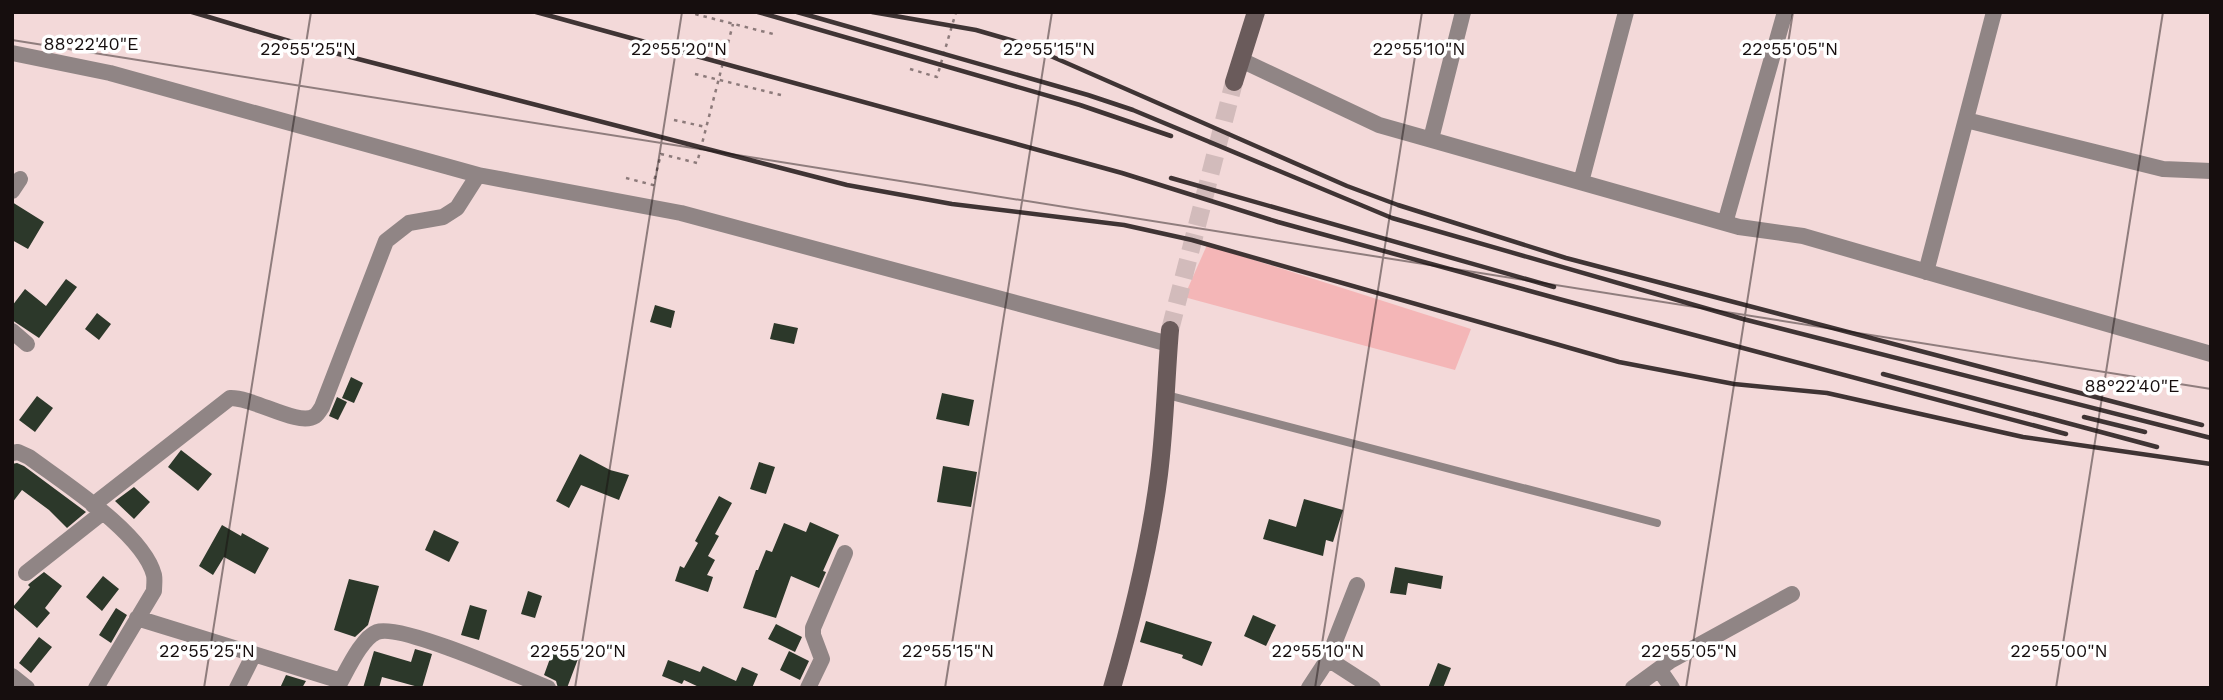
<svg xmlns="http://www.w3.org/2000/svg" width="2223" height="700" font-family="'Work Sans',sans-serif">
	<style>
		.green { fill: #f4b6b7 }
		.building { fill: #2c382a }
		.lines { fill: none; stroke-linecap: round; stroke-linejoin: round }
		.secondary-tunnel { stroke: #d2bbbb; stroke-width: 18; stroke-dasharray: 18 9; stroke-linecap: butt }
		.path { stroke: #8c7a7a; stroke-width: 2.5; stroke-dasharray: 3.5 5; stroke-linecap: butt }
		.lane { stroke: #908585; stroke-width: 8 }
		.street { stroke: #908585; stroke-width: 16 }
		.secondary { stroke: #6a5b5b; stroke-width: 18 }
		.rail { stroke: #3f3434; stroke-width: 4.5 }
		.ticks { fill: none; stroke: #160e0e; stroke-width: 2; stroke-opacity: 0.45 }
		.ticks-label { font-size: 18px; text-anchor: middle; fill: #160e0e; stroke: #fff; stroke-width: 7; stroke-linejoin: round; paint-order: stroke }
	</style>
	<rect width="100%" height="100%" fill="#f3d9d9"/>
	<path class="green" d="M1207 245 1471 329 1455 370 1184 297Z"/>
	<path class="building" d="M12 202 44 222 28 249 12 240Z
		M66 279 77 287 39 338 12 320V306L25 289 46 306Z
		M655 305 675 311 671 328 650 322Z
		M97 313 111 324 99 340 85 329Z
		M774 323 798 328 794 344 770 339Z
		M351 377 363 383 354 403 342 398Z
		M942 393 974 400 969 426 936 419Z
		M37 396 53 408 35 432 19 420Z
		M337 397 347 402 338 420 329 416Z
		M181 450 212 474 198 491 168 467Z
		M580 454 610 470 629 475 619 500 581 485 569 508 556 501Z
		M759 462 775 467 766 494 750 489Z
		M17 463 24 466 86 512 67 528 49 510 22 490 12 503V464Z
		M943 466 977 472 971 507 937 502Z
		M134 487 150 502 134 519 115 501Z
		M719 496 732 503 715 534 719 536 708 556 715 560 707 575 713 577 708 592 675 581 680 566 684 568 698 543 695 541Z
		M1304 499 1343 510 1333 542 1326 540 1323 556 1263 539 1269 519 1296 527Z
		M810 522 839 535 823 571 826 572 819 588 791 576 776 618 743 608 756 570H758L766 550 772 552 784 523 806 532Z
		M222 525 241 536 242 533 269 548 255 574 224 557 213 575 199 566Z
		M434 530 459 542 449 562 425 550Z
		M1395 567 1443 576 1441 589 1408 583 1406 595 1390 593Z
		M44 572 62 586 45 608 50 613 37 628 13 607 30 587 28 585 30 583Z
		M103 576 119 589 102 611 86 597Z
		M349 579 379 586 368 625 355 637 334 630Z
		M528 591 542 596 535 618 521 614Z
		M470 605 487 610 479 640 461 635Z
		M116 608 127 615 111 643 99 635Z
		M1253 615 1276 625 1266 646 1244 636Z
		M1146 621 1212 642 1202 666 1182 658 1183 655 1140 642Z
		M776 624 802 637 795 652 768 639Z
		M39 637 52 647 31 673 19 663Z
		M556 642 581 651 567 688H558L556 681 544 675Z
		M415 649 432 654 422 688 382 677 379 688H363L374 651 411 662Z
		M789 651 809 661 800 680 780 670Z
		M668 660 700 672 703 666 736 681 742 667 758 674 752 688H701L684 680 682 684 662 676Z
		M1438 663 1451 668 1443 688H1428Z
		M286 675 306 681 302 688H280Z"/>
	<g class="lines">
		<path class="secondary-tunnel" d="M1170 330 1234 82"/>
		<path class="path" d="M687 12 777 35
			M910 69 937 77 956 12
			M695 74 785 96
			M674 120 706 127
			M626 178 653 185 661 154 697 163 733 24"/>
		<path class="lane" d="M1167 395 1657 523"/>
		<path class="street" d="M12 53 110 73 478 175 681 213 1169 344
			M1241 60 1379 125 1739 227 1803 236 2211 354
			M1966 120 2163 169 2211 171
			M1431 139 1463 12
			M1581 182 1626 12
			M12 191 20 179
			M1725 223 1785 12
			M1926 272 1994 12
			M12 331 27 344
			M12 453 18 452 29 457C64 483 143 533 154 575 155 580 154 586 154 591L96 688
			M93 505 230 398C253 397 298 427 315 416 318 414 320 410 322 407L386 241 409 223 443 217 457 208 478 175
			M26 573 102 513
			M137 618 341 681
			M1328 659 1373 688
			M1659 669 1672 688
			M12 676 27 688
			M237 688 254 654
			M337 688C346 673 361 638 377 632 400 623 519 676 548 688
			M808 688 822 659 813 635V628L845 553
			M1309 688 1328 659 1357 585
			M1633 688 1670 661 1792 594"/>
		<path class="secondary" d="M1234 82 1256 12
			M1112 688C1132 619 1150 545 1159 474 1165 426 1166 378 1170 330"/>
		<path class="rail" d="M192 12 296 43 847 185 952 204 1124 225 1192 240 1619 362 1734 384 1827 393 2023 437 2211 464
			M536 12 1122 173 1278 222 1559 299 2066 434
			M758 12 1080 105 1171 136
			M797 12 1088 95 1133 110 1392 218 1743 319 2211 438
			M872 12 976 30 1021 43 1347 186 1398 205 1566 258 2202 425
			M1171 178 1554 287
			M1883 374 2157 447
			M2084 417 2145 432"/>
	</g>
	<path class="ticks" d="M12 40 2211 389M204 688 311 12M575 688 682 12M945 688 1052 12M1315 688 1422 12M1686 688 1793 12M2056 688 2163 12"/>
	<g class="ticks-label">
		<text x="91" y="50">88°22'40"E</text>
		<text x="308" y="55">22°55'25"N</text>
		<text x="1049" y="55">22°55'15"N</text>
		<text x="679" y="55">22°55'20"N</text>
		<text x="1419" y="55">22°55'10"N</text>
		<text x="1790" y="55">22°55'05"N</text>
		<text x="2132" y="392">88°22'40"E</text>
		<text x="207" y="657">22°55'25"N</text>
		<text x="578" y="657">22°55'20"N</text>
		<text x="948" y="657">22°55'15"N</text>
		<text x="1318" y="657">22°55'10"N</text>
		<text x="1689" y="657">22°55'05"N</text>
		<text x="2059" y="657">22°55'00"N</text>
	</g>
	<rect width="2223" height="700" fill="none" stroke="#160e0e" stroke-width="28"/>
</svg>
